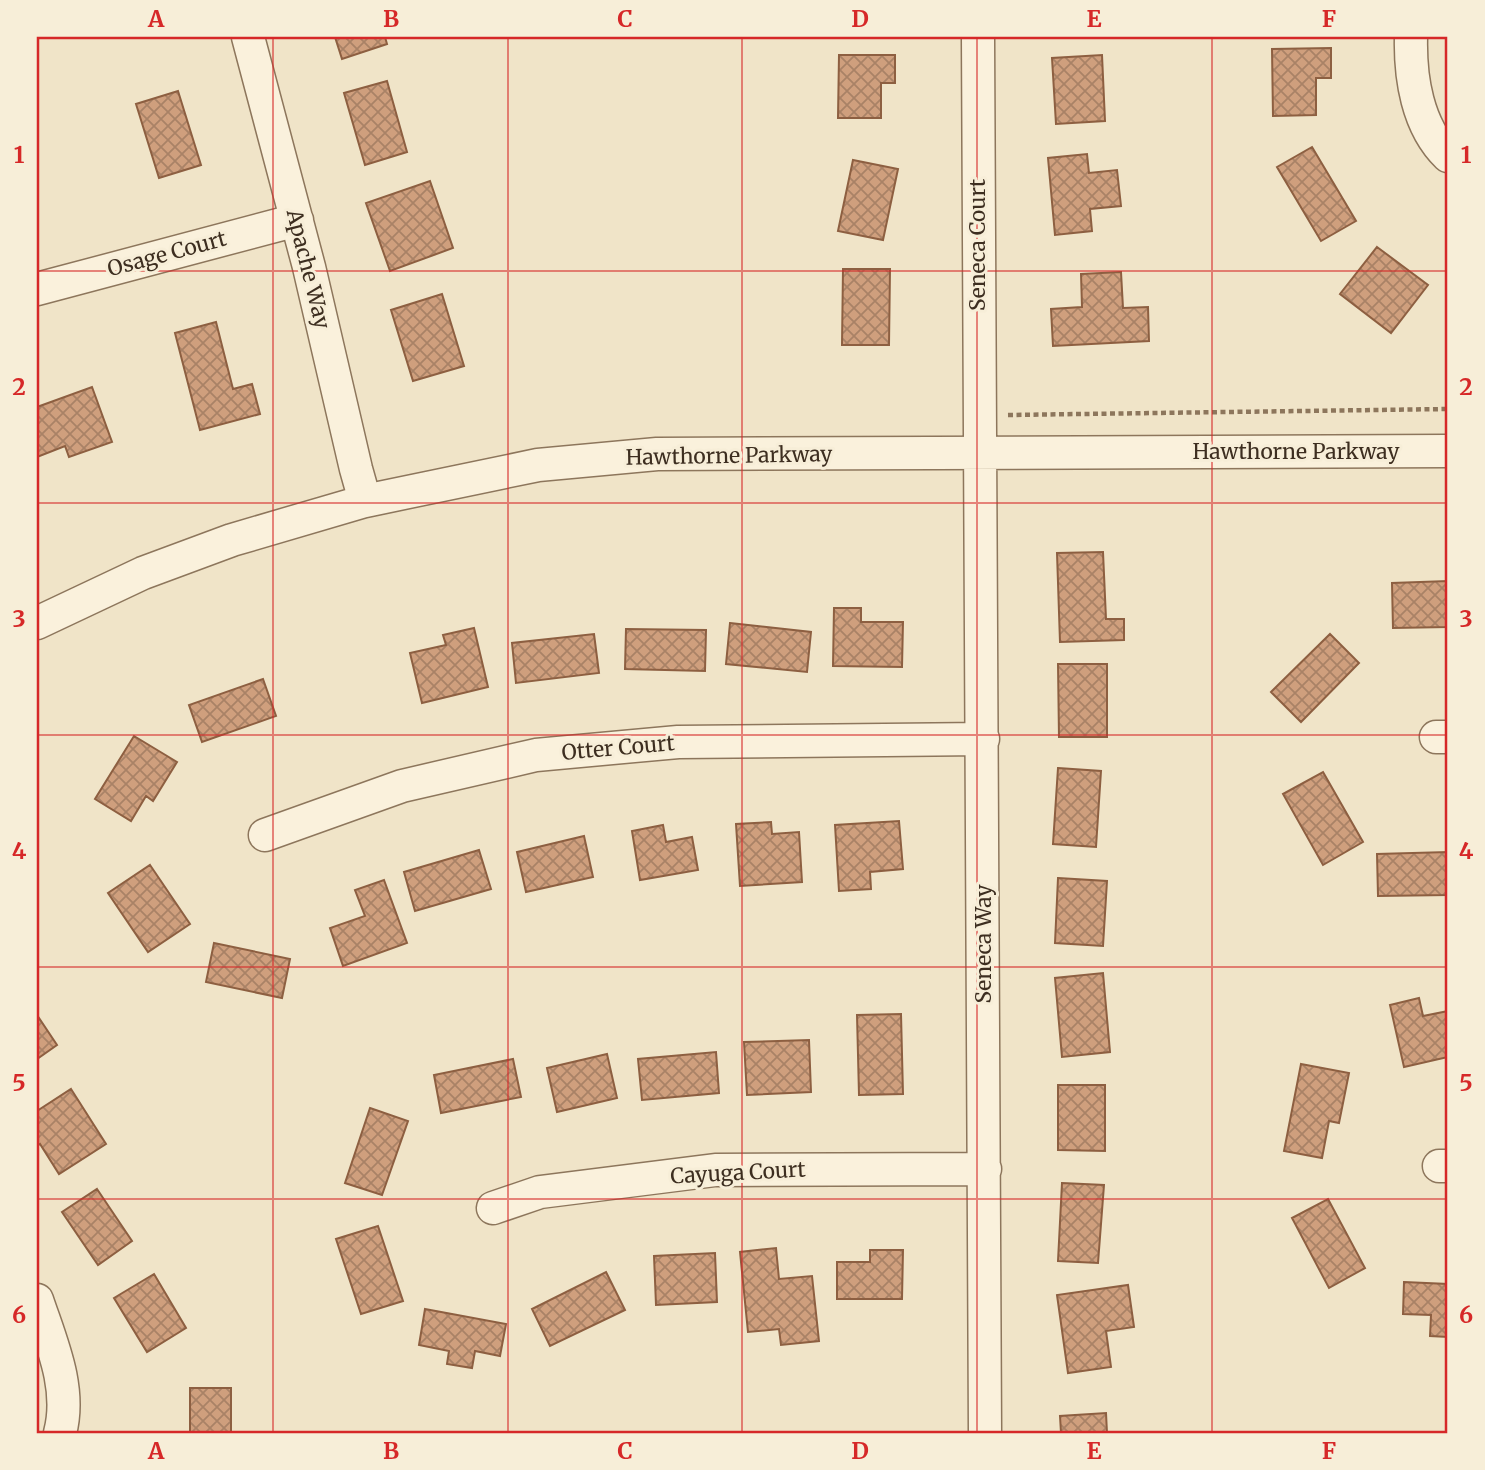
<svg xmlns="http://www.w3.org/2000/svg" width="1485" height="1470" font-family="Merriweather,serif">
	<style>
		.building { fill: url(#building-cross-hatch); stroke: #8d5f41; stroke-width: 2 }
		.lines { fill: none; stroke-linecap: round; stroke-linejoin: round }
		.minor-casing { stroke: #8d765c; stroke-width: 35 }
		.path { stroke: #8d765c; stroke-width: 4.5; stroke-dasharray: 5 3.5; stroke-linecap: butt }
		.minor { stroke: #faf1dc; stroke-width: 32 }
		.grid { fill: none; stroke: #d62828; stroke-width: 2; stroke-opacity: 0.55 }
		.labels { text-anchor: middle; stroke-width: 6; stroke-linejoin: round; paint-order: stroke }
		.street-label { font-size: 21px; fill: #3d2e20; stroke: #f7eed8 }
		.neatline { fill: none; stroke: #d62828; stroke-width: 2.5 }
		.grid-label { font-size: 23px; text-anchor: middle; font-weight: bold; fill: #d62828 }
	</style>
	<defs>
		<pattern id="building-cross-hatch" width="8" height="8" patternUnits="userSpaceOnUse" patternTransform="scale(1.75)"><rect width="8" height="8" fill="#cf9f7d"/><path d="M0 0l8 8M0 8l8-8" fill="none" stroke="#a98266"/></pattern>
	</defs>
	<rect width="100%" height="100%" fill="#f0e4c8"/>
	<path class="building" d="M335 37H385L387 44 342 59Z
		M1331 48V78H1316V115L1273 116 1272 49Z
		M839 55H895V83H881V118H838Z
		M1102 55 1105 121 1056 124 1052 58Z
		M387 81 407 152 365 165 344 93Z
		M178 91 201 165 159 178 136 104Z
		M1312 147 1356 221 1321 241 1277 167Z
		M1087 154 1089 173 1117 170 1121 206 1090 209 1092 231 1055 235 1048 158Z
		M853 160 898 169 883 240 838 231Z
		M430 181 453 248 390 271 366 203Z
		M1377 247 1428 285 1391 333 1340 294Z
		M843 269H890L889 345H842Z
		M1121 272 1123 308 1148 307 1149 341 1053 346 1051 309 1082 307 1081 274Z
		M442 294 464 366 413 381 391 310Z
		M216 322 233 389 252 384 260 414 200 430 175 333Z
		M92 387 112 442 69 457 65 446 37 457V407Z
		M1103 552 1106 619H1124V640L1060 642 1057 553Z
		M1448 581V627L1393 628 1392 583Z
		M834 608H861V622H903L902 667 833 666Z
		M730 623 811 632 807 672 726 664Z
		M474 628 488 687 422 703 410 653 446 645 443 635Z
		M626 629 706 630 705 671 625 669Z
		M594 634 599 673 516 683 512 643Z
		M1330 634 1359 663 1301 722 1271 692Z
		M1058 664H1107V737H1059Z
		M263 679 276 716 202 742 189 705Z
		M134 736 177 762 153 801 146 796 131 821 95 799Z
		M1058 768 1101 771 1096 847 1053 844Z
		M1323 772 1363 842 1323 865 1283 794Z
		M899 821 903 869 870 872 871 889 839 891 835 825Z
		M771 822 772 834 799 832 802 882 740 886 736 824Z
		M663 825 666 842 692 837 698 870 640 880 632 831Z
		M584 836 593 877 526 892 517 852Z
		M479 850 491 889 415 911 404 872Z
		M1448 852V895L1378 896 1377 854Z
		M150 865 190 924 148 952 108 893Z
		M1058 878 1107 881 1103 946 1055 943Z
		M384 880 407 943 343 966 330 928 365 916 355 890Z
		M214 943 290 959 282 998 206 982Z
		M1103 973 1110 1052 1062 1057 1055 978Z
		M1419 998 1423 1016 1448 1011V1057L1404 1067 1390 1005Z
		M901 1014 903 1094 859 1095 857 1015Z
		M37 1015 57 1045 37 1059Z
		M809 1040 811 1092 747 1095 744 1042Z
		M716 1052 719 1093 642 1100 638 1059Z
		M607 1054 617 1098 557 1112 547 1068Z
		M513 1059 521 1097 441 1113 434 1075Z
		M1301 1064 1349 1073 1339 1123 1329 1121 1322 1158 1284 1151Z
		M1058 1085H1105V1151L1058 1150Z
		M71 1089 106 1144 59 1174 40 1144 37 1146V1111Z
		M370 1108 408 1121 382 1195 345 1183Z
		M1062 1183 1104 1185 1098 1263 1058 1261Z
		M97 1189 132 1241 98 1265 62 1212Z
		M1328 1199 1365 1268 1329 1288 1292 1218Z
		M378 1226 403 1301 361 1314 336 1239Z
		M776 1248 779 1279 812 1276 819 1341 781 1345 779 1329 748 1332 740 1252Z
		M870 1250H903L902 1299H837V1262H870Z
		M715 1253 717 1302 656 1305 654 1256Z
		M606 1272 625 1310 550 1346 532 1309Z
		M154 1274 186 1328 147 1352 114 1298Z
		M1404 1282 1448 1284V1337L1430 1336 1431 1315 1403 1314Z
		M1128 1285 1134 1327 1106 1331 1111 1367 1068 1373 1057 1295Z
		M425 1309 506 1324 500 1356 475 1351 472 1368 447 1364 449 1351 419 1345Z
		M190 1388H231V1433H190Z
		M1106 1413 1107 1433H1061L1060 1416Z"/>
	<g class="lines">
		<g class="minor-casing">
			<path id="minor" d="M248 37 309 267 356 469 365 501
				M978 37 985 1433
				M1411 37C1410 77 1417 126 1448 156
				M37 289 297 220
				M37 623 143 573 232 540 365 501 538 465 657 454 1448 451
				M1436 737H1448
				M265 835 402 786 536 755 678 742 983 739
				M1439 1166H1448
				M493 1208 540 1192 715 1170 985 1169
				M37 1300C51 1342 72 1388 60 1433"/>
		</g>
		<path class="path" d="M1008 415 1448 409"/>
		<use href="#minor" class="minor"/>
	</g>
	<path class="grid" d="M273 37V1433M508 37V1433M742 37V1433M977 37V1433M1212 37V1433M37 271H1448M37 503H1448M37 735H1448M37 967H1448M37 1199H1448"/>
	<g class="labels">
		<g class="street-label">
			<text transform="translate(978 245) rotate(-90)" y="7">Seneca Court</text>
			<text transform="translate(167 254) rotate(-15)" y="7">Osage Court</text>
			<text transform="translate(308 269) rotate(76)" y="7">Apache Way</text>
			<text x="1296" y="459">Hawthorne Parkway</text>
			<text transform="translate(729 456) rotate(-1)" y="7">Hawthorne Parkway</text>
			<text transform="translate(618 748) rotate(-5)" y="7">Otter Court</text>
			<text transform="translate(984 944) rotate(-90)" y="7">Seneca Way</text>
			<text transform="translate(738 1173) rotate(-3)" y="7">Cayuga Court</text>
		</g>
	</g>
	<rect width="1485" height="1470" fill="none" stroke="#f7eed8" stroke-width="77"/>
	<rect x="38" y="38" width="1408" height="1394" class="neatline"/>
	<g class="grid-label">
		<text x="156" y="27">A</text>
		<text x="391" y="27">B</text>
		<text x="625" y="27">C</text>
		<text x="860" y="27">D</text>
		<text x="1094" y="27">E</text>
		<text x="1329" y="27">F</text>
		<text x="19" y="163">1</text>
		<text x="1466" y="163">1</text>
		<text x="19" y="395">2</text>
		<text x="1466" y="395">2</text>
		<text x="19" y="627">3</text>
		<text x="1466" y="627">3</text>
		<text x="19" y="859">4</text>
		<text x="1466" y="859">4</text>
		<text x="19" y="1091">5</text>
		<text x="1466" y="1091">5</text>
		<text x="19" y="1323">6</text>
		<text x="1466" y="1323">6</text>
		<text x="156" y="1459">A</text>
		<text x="391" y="1459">B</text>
		<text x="625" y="1459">C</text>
		<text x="860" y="1459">D</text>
		<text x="1094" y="1459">E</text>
		<text x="1329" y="1459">F</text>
	</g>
</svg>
